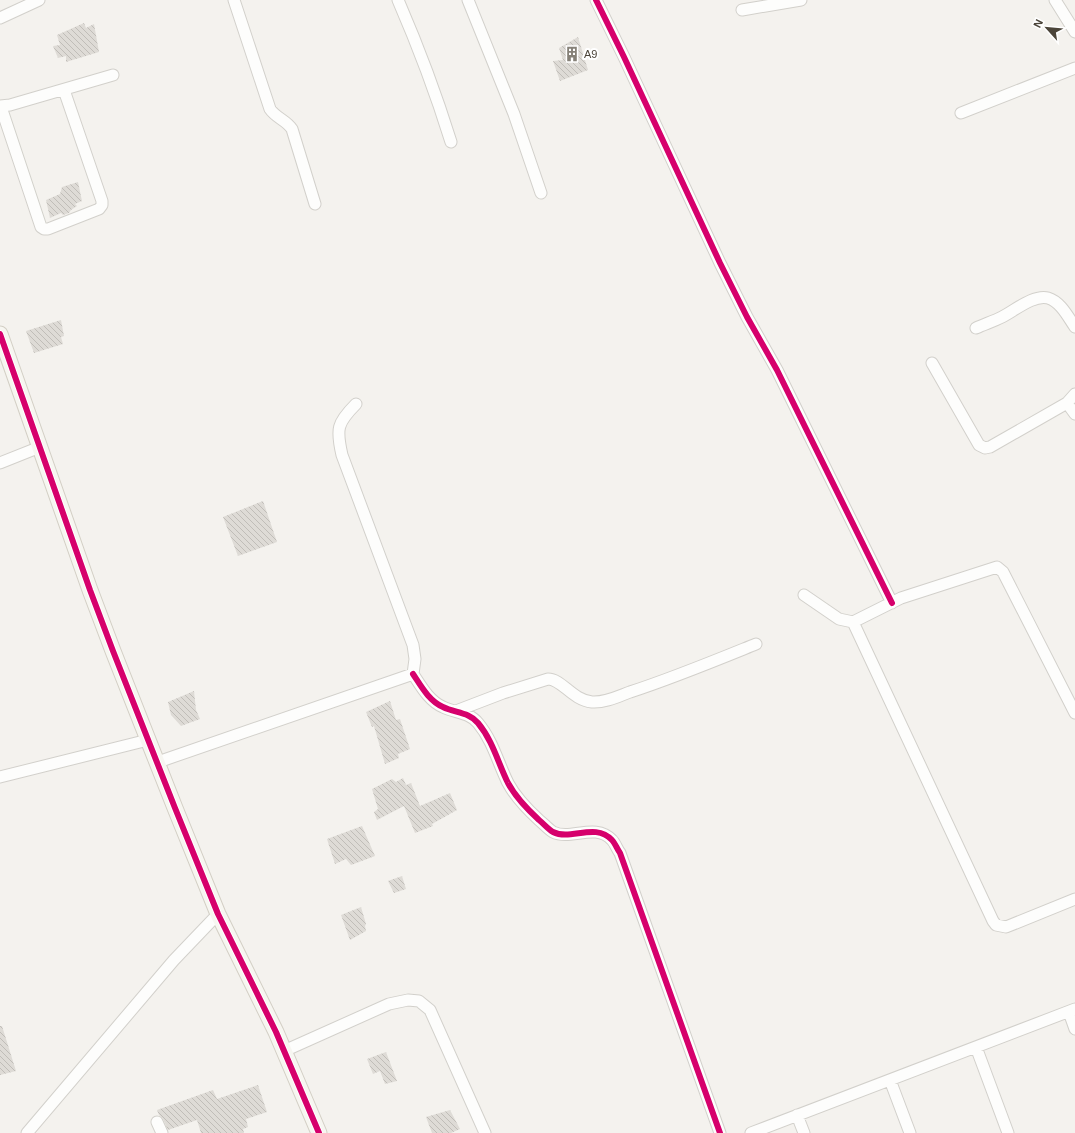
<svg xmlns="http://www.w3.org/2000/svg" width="1075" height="1133" font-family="Helvetica,sans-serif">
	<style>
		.building { fill: url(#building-back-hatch) }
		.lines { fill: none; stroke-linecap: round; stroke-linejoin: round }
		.street-casing { stroke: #d2d0cb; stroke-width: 13 }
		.secondary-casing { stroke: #d3cfc5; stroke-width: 17 }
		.street { stroke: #fdfdfc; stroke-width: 11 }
		.secondary { stroke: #f7f6f1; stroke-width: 15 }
		.cycleway-casing { stroke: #fff; stroke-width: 8 }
		.cycleway { stroke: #d6006c; stroke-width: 6 }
		.labels { text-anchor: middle; stroke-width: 4; stroke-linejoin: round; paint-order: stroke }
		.poi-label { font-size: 11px; fill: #4b4439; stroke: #fff; text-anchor: start }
	</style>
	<defs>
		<pattern id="building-back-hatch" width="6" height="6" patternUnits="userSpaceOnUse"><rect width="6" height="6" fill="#dedbd6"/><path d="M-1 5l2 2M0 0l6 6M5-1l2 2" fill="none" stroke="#c0bdb8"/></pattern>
	</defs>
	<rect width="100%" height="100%" fill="#f4f2ee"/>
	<path class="building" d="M84 23 86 28 94 24 99 52 66 62V56L58 58 53 46 60 45 57 35Z
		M578 37 588 70 560 81 553 61 563 60 559 48Z
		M78 182 82 201 75 204 77 206 71 210 69 213 63 215 61 213 50 218 46 200 60 194 62 187Z
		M61 320 64 336 61 337 63 344 34 353 26 331Z
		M263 501 277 542 238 556 223 517Z
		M194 691 196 710 200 719 181 726 171 715 168 702Z
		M390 701 396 720 400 719 410 749 398 754 399 758 385 764 374 726 372 727 366 712Z
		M403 778 406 785 411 783 420 806 450 793 457 810 432 824 433 826 415 833 404 806 377 820 374 812 378 809 372 789 392 779 396 782Z
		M362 826 375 856 351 865 346 859 335 864 327 839Z
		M402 876 406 889 394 893 388 881Z
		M361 907 366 924 365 926 366 931 350 940 341 915Z
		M0 1026H2L16 1071 0 1075Z
		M386 1052 397 1081 385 1084 380 1071 373 1074 367 1059Z
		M258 1085 267 1112 246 1119 248 1127 243 1129 244 1133H201L197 1120 168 1130 163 1119 159 1115 157 1110 213 1090 217 1099Z
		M450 1110 460 1129 451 1133H432L426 1117Z"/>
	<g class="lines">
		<g class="street-casing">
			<path id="street" d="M234 0 270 109C276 118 286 120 292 129L315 204
				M398 0C418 46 436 94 451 142
				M468 0 514 114 541 193
				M596 0 624 57 720 263 747 317 777 370 892 603
				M1055 0 1075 32
				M742 10 801 0
				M0 18 39 0
				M0 106 10 105 113 75
				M1 107 41 227 44 229H48L99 209 102 205V201L64 90
				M961 113 1075 68
				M976 328C985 324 994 321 1002 317 1014 311 1034 294 1048 298 1061 302 1068 317 1075 327
				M932 363 979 445 985 448 990 447 1067 403 1075 394
				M1067 403 1075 414
				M0 463 40 447
				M804 595 839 619 853 622 901 598 997 567 1003 572 1075 713
				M853 622 993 921 996 925 1006 927 1075 899
				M413 674C421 686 429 701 443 707 455 713 469 712 478 723 493 741 498 763 508 783 516 798 527 809 539 820 544 824 548 829 553 832 571 841 595 822 612 840 615 843 617 849 620 853L720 1133
				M456 711 503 693 548 679C562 679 572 700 592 702 605 703 619 696 630 692 673 678 714 661 756 644
				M158 762 413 674 415 659 413 645 342 455C336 429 337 423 356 404
				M0 777 148 740
				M1069 1012 1075 1029
				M976 1047 1008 1133
				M284 1051 389 1004 408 1000 419 1001 430 1010 485 1133
				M890 1080 910 1133
				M797 1115 804 1133
				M157 1122 162 1133
				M27 1133 174 960 218 914
				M751 1133 1075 1009"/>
		</g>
		<g class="secondary-casing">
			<path id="secondary" d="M0 334 90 590 113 651 175 808 218 914 276 1032 319 1133"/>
		</g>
		<use href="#street" class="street"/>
		<use href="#secondary" class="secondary"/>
		<g class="cycleway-casing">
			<path id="cycleway" d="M596 0 624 57 720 263 747 317 777 370 892 603
				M0 334 90 590 113 651 175 808 218 914 276 1032 319 1133
				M413 674C421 686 429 701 443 707 455 713 469 712 478 723 493 741 498 763 508 783 516 798 527 809 539 820 544 824 548 829 553 832 571 841 595 822 612 840 615 843 617 849 620 853L720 1133"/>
		</g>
		<use href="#cycleway" class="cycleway"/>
	</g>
	<defs>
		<g id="building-bare" transform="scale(1.2)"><path d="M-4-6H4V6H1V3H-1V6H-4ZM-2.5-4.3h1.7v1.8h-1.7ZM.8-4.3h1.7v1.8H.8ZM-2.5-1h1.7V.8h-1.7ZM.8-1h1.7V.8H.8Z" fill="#868178" stroke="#fff" stroke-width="2.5" paint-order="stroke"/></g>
	</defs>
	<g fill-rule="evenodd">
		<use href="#building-bare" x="572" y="54"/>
	</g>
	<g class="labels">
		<g class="poi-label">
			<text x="584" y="58">A9</text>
		</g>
	</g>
	<g transform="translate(1047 28) rotate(297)" stroke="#ffffff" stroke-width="3" paint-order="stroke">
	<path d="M0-3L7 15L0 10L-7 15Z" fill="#4b4439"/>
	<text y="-6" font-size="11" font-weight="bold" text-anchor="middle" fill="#4b4439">N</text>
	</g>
</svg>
